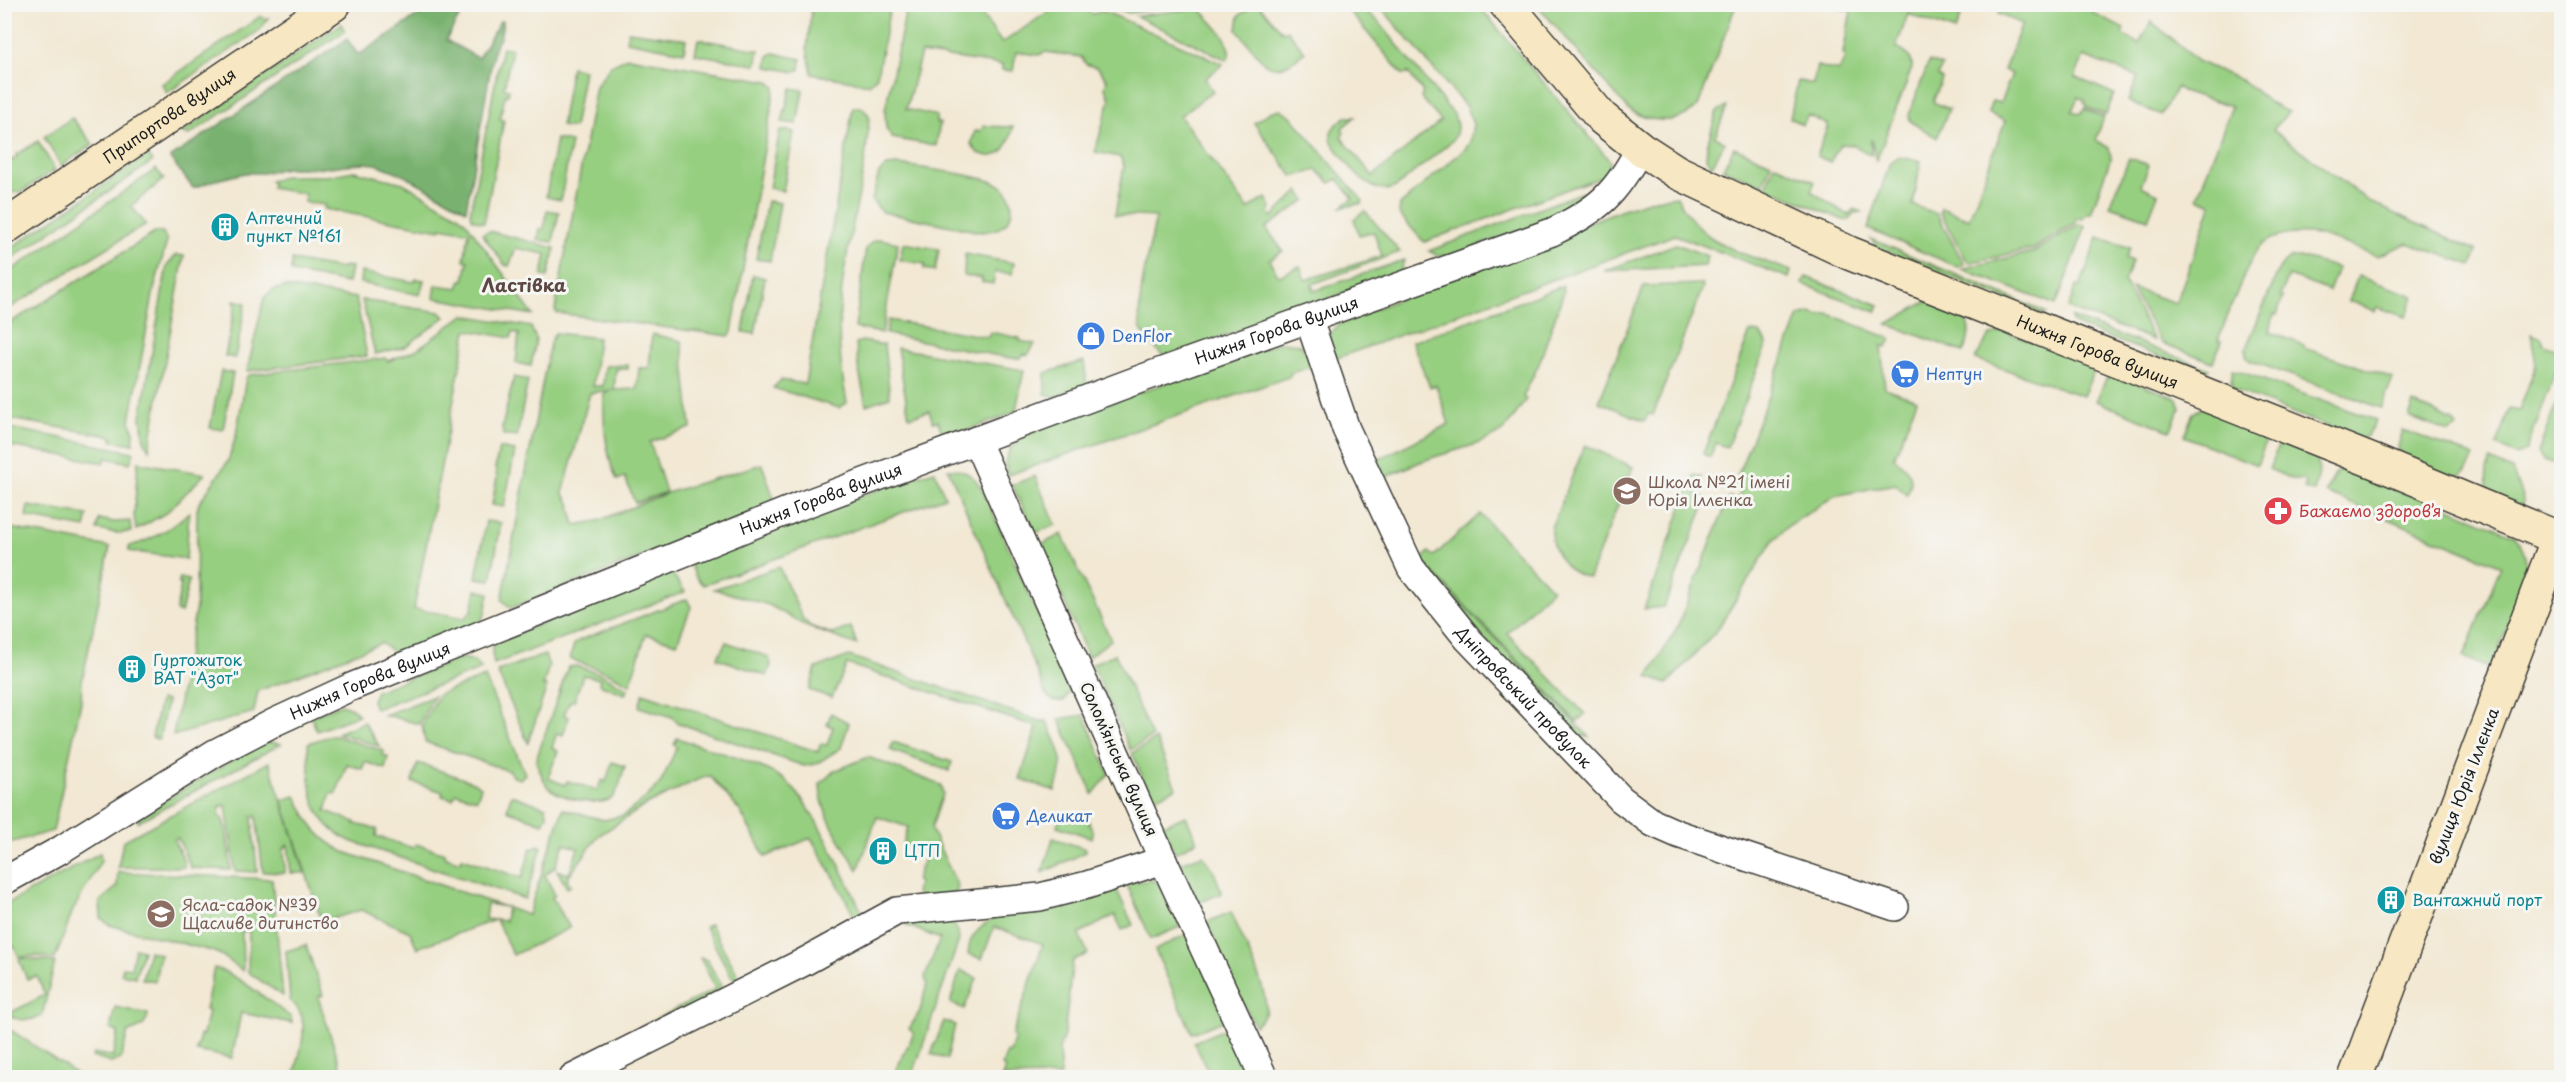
<svg xmlns="http://www.w3.org/2000/svg" width="2566" height="1082" font-family="'Playpen Sans',sans-serif">
	<style>
		.green { fill: #97cf81; stroke: #5a764e; stroke-width: 1.5 }
		.forest { fill: #79b26f; stroke: #4a6746; stroke-width: 1.5 }
		.lines { fill: none; stroke-linecap: round; stroke-linejoin: round }
		.street-casing { stroke: #3c3b37; stroke-width: 30 }
		.secondary-casing { stroke: #3c3b37; stroke-width: 36 }
		.street { stroke: #fff; stroke-width: 27 }
		.secondary { stroke: #f7e8c3; stroke-width: 33 }
		.labels { text-anchor: middle; stroke-width: 6; stroke-linejoin: round; paint-order: stroke }
		.street-label { font-size: 16px; fill: #1c1c1c; stroke: #f6f6f2 }
		.culture-label { font-size: 16px; fill: #0d838f; stroke: #f6f6f2; text-anchor: start }
		.shop-label { font-size: 16px; fill: #366cbe; stroke: #f6f6f2; text-anchor: start }
		.education-label { font-size: 16px; fill: #785e54; stroke: #f6f6f2; text-anchor: start }
		.health-label { font-size: 16px; fill: #be3a42; stroke: #f6f6f2; text-anchor: start }
		.neighbourhood-label { font-size: 18px; font-weight: bold; fill: #5b4743; stroke: #f6f6f2 }
	</style>
	<rect width="100%" height="100%" fill="#f6f6f2"/>
	<filter id="ink" filterUnits="userSpaceOnUse"><feTurbulence type="fractalNoise" baseFrequency=".0167" numOctaves="2"/><feDisplacementMap in="SourceGraphic" scale="12" xChannelSelector="R" yChannelSelector="G"/><feConvolveMatrix kernelMatrix="1 2 1 2 8 2 1 2 1" color-interpolation-filters="sRGB"/></filter>
	<filter id="wash" filterUnits="userSpaceOnUse"><feTurbulence type="fractalNoise" baseFrequency=".008" numOctaves="4" result="noise"/><feDisplacementMap in="SourceGraphic" scale="24" xChannelSelector="R" yChannelSelector="G"/><feGaussianBlur stdDeviation="1.35" result="paint"/><feColorMatrix in="noise" values="0 0 0 0 0 0 0 0 0 0 0 0 0 0 0 0 0 1.4 0 .05"/><feComposite in="paint" operator="in"/></filter>
	<g filter="url(#wash)">
		<rect width="100%" height="100%" fill="#f2e8d3"/>
		<path class="green" d="M812 5H851L870 9 890 7 877 76 870 84 812 74 807 48Z
			M907 5H975L1002 43 1055 7 1054 5H1080L1093 14 1103 11 1113 15 1223 64 1205 79 1213 91 1180 116 1248 209 1266 198 1271 207 1269 213 1272 217 1299 191 1306 200 1266 228 1283 251 1269 260 1279 276 1300 266 1305 280 1382 256 1374 232 1359 235 1354 219 1365 211 1400 252 1312 284 1314 291 1404 260 1401 272 1165 358C1157 349 1145 340 1141 329 1134 306 1151 242 1156 217L1115 215 1124 166 1120 157 1095 152 1110 99 1105 88 1107 80 1098 68 1086 64 1081 57 1045 52 1039 55 1016 52 1013 71 1002 70V65L921 53 906 109 937 116 936 122 940 123 936 146 892 138 886 128 885 110Z
			M1102 5 1132 8 1133 5H1182L1129 13Z
			M1252 5H1259L1283 32 1287 30 1305 52C1292 62 1279 74 1264 63L1237 30 1239 16Z
			M1344 5H1359L1379 22 1453 114C1458 123 1459 132 1452 141L1396 187C1369 200 1346 162 1332 142 1327 129 1337 124 1346 117H1355L1342 128 1344 133 1341 137 1373 176 1441 121 1421 98 1423 92 1408 72 1403 75Z
			M1379 5H1478L1610 161 1608 176 1584 183 1424 242 1399 214 1400 205 1466 148 1470 142 1473 124 1466 107Z
			M1537 5H1736L1698 106C1679 125 1651 124 1628 109Z
			M1832 5H1965L1955 31 1908 14 1896 48C1905 52 1913 57 1912 68L1876 161 1871 139V155L1853 145 1841 144 1830 162 1817 156 1828 125 1808 115 1802 125 1790 118 1798 81 1813 84 1817 66 1839 71 1845 58 1843 54 1851 11 1832 7Z
			M1989 5H2095L2092 13 2124 29 2122 34 2139 44 2151 21 2197 61 2245 82 2271 104 2288 112 2273 130 2370 202 2477 251 2472 265 2408 243 2377 256C2357 249 2337 239 2316 235 2299 232 2276 234 2263 244 2249 254 2227 320 2218 340L2222 341 2213 362 2161 343 2131 288 2176 303 2212 204 2197 198 2232 106 2182 91 2177 87 2161 115 2128 101 2138 77 2084 56 2075 77 2114 94 2106 115 2086 107 2087 104 2084 103 2085 100 2078 97 2072 111 2080 114 2085 109 2104 117 2096 140 2109 148 2111 157 2091 213H2087L2082 219 2077 217 2076 223 2033 249 1968 263 1940 212 1941 208 1969 219 2005 121 1988 113 1992 101 2000 103 2012 74 2004 70 2022 24 1998 14 2000 9Z
			M1199 8C1209 20 1238 43 1227 60L1136 16Z
			M261 16 264 19 268 18 260 30 167 93 162 84Z
			M341 24 345 31 189 135 181 133Z
			M628 31 686 39 684 52 626 41Z
			M698 39 759 50 756 65 695 54Z
			M502 47 512 49 504 88 509 89 508 95H505L500 119 504 120 484 223 472 219 470 214Z
			M774 53 801 59 800 69 796 72 767 67 769 55Z
			M628 57 768 81 775 87 732 332 729 336 557 313 555 310 596 86 611 65Z
			M1929 61 1942 66 1938 76 1942 79 1933 102 1949 109 1937 138 1910 121 1909 115Z
			M571 67 584 70 574 128 561 126Z
			M791 88 803 90 797 124 782 122Z
			M853 107H861L869 115C867 177 847 236 841 297 837 333 840 368 847 403L839 408 773 388 781 380 805 384Z
			M1727 107 1715 137 1725 142 1712 166 1706 159 1707 146 1717 111Z
			M1280 109 1290 115 1363 201 1362 203 1340 208 1353 198 1338 179 1330 183 1317 170 1293 177 1254 123 1270 112Z
			M72 118 93 144 61 166 44 137Z
			M983 126 1013 127C1009 147 999 164 977 152L971 144 975 131H981Z
			M780 130 794 132 783 191 769 188Z
			M556 139 571 142 561 200 546 197Z
			M38 141 55 170 21 192 5 193V162L10 158 12 161 17 157 16 155Z
			M1734 147 1771 163 1763 185 1723 169Z
			M148 155 153 161 5 263V252Z
			M1898 157 1921 161 1913 205 1937 214 1964 264 1958 267 1868 229 1890 162Z
			M2129 158 2149 165 2141 186 2158 194 2148 219 2110 206Z
			M1774 164 1815 182 1811 191 1848 215 1854 209 1861 212 1854 213 1848 220H1843L1766 187Z
			M899 165C920 168 984 175 1000 185 1009 191 1014 203 1011 214 1007 228 994 231 981 232L882 212 872 200 879 173 887 166Z
			M156 169 164 179 131 206 146 224 5 311V275Z
			M354 171 403 183 458 215 466 222 533 315 434 298 436 285 458 288 461 280H464L468 261 464 260 469 232 441 227 440 230 324 209 325 205 304 202 305 194 271 188 272 183 270 181 286 176H326Z
			M1601 185 1561 217 1448 256 1436 255 1429 251Z
			M1677 196C1701 247 1742 252 1791 271L1789 278 1675 235 1329 361 1328 335 1340 324 1357 316 1620 210 1655 199Z
			M767 201 780 203 770 261 756 259Z
			M547 210 559 212 553 242 538 240 540 229H544Z
			M2080 224 2086 226 2056 305 1962 269 2033 252Z
			M489 231 555 248 548 277 542 276 546 254 516 248 509 266 505 265 482 234Z
			M156 232 163 233 167 241 154 289 130 421 134 432 133 444 112 441 113 437 110 436 5 418V326Z
			M2098 237 2130 248 2126 258 2132 261 2124 282 2154 340 2068 308 2076 286 2080 287Z
			M880 239 898 243 882 333 855 328 866 248 873 241Z
			M1871 239 2047 313 2044 315 1876 247Z
			M903 243 939 249 935 271 924 269 925 264 900 260Z
			M1676 244 1707 256 1705 266 1604 271Z
			M965 254 1014 263 1012 274 995 272 993 284 982 282V278L964 276Z
			M176 255 184 256 149 450 144 440 141 417 167 265Z
			M2299 257 2338 268 2329 291 2289 276 2280 296 2283 297 2277 315 2274 314 2270 332 2304 345V348L2393 378 2381 408 2249 360 2246 356V348L2281 265 2290 258Z
			M292 260 342 269 344 266 351 267 348 283 291 272Z
			M361 272 414 282 416 279 424 280 420 295 360 283Z
			M753 275 765 278 755 334 743 332Z
			M2358 276 2414 296 2406 317 2377 307 2375 311 2349 301Z
			M1806 277 1879 305 1876 312 1803 284Z
			M1702 284 1703 287 1653 415 1648 414 1645 421 1599 402 1644 286Z
			M1562 286 1564 291 1539 364 1523 397 1526 399C1524 403 1506 429 1502 431 1480 447 1447 451 1423 461 1410 466 1397 472 1384 478L1420 560 1589 737 1573 736 1426 575 1373 462 1449 424 1436 385 1430 387 1412 342Z
			M284 287 356 298 367 356 247 371 264 298 273 290Z
			M234 300 246 303 235 358 225 356 235 306Z
			M362 300 440 312 445 317 405 347 375 354Z
			M1927 301C1955 311 1981 316 1963 352L1887 324Z
			M1811 313 1819 316 1829 314 1892 339 1886 347 1881 346 1885 388 1917 400 1894 458C1909 469 1916 477 1907 495L1895 484 1834 496 1788 526 1772 542 1717 630 1667 684 1648 677 1677 628 1729 497 1737 500 1742 489 1734 485 1799 316Z
			M464 315 531 327 536 339 531 366 516 363 519 334 513 332 511 338 467 330 414 609 465 618 472 610 476 590 489 593 485 614 479 624 398 656 381 643 258 691 254 712 173 736 196 607 197 510 199 503 228 461 236 436 246 378 249 375 385 358 388 361 416 350Z
			M2071 317 2209 369 2200 376 2181 373 2177 363 2079 326 2072 322Z
			M888 320 988 337 990 332 1020 338V341L1035 344 1028 355 1024 354 1020 358H1009L886 334Z
			M2004 331 2090 363 2093 374 2083 396 1975 359 1989 336Z
			M1750 332 1760 333 1767 344 1727 447 1716 443 1710 457 1703 454Z
			M555 333 598 338 593 386H603L605 366 628 365V369H616L614 390 637 389 639 368H649L652 334 682 341 691 428 650 442 666 492 635 503 625 477 617 480C605 453 603 423 604 394L613 390 590 393 563 493 571 505 570 506 575 525 598 521 667 493 762 464 776 505 511 608 502 600 550 343Z
			M2531 334 2542 338 2543 345 2557 350 2561 358 2526 451 2516 455 2496 445 2509 409 2519 411 2536 365Z
			M862 341 884 345 890 397 866 405 858 366 856 343Z
			M1281 342 1299 344 1309 355 1313 366 1291 373 1289 377 1008 475 1005 462 1011 446 1038 428Z
			M897 348 1024 370 1016 410 1011 414 944 439 938 421 933 422 929 411 909 417Z
			M1084 361 1087 386 1055 397 1045 394V373Z
			M2233 369 2376 420 2367 436 2361 440 2233 389 2231 382Z
			M221 371 233 373 223 430 210 428Z
			M2115 374 2177 398 2180 408 2170 431 2096 401 2106 379Z
			M514 377 528 380 517 437 503 435 502 427Z
			M2561 390V464L2544 461 2538 453Z
			M2414 403 2453 421 2457 427 2449 432 2409 417Z
			M2202 408 2262 432 2266 441 2257 465 2184 436 2193 413Z
			M5 427 134 452 130 463 106 458 104 463 5 445Z
			M2403 430 2474 456C2469 468 2466 475 2453 478L2402 459 2398 447Z
			M2289 442C2320 456 2324 459 2314 492L2304 489 2306 483 2304 480H2294L2269 469 2278 446Z
			M1585 445 1633 467 1589 578C1566 574 1550 551 1551 528Z
			M499 448 515 451 504 507 492 505 497 477 495 468Z
			M2490 460 2512 470 2523 499 2522 509C2493 500 2479 494 2490 460Z
			M138 462 205 474 166 513 136 530 134 516Z
			M2352 467 2514 535C2521 544 2527 557 2526 569 2523 597 2502 639 2492 666L2485 667 2464 657 2501 566 2326 493C2331 478 2335 468 2352 467Z
			M948 469C965 468 976 477 983 491L1071 689 1064 701C1049 703 1044 694 1041 681Z
			M935 471 945 497 703 585 696 577 691 566 693 561 906 479Z
			M1694 475 1702 477 1696 493 1707 499 1664 607 1644 609Z
			M1035 476 1056 525 1035 533 1012 485Z
			M28 506 88 515 85 528 26 517Z
			M189 512 186 559 129 551V546C151 541 172 528 189 512Z
			M1480 514 1552 589 1507 633 1585 714 1577 722 1421 560 1429 552 1434 556Z
			M99 519 114 522 130 521 131 532 116 533 97 530Z
			M486 521 501 523 491 580 476 578Z
			M5 527 110 547 82 681 81 702 53 831 5 844Z
			M1062 534C1077 570 1095 604 1111 640L1088 657 1040 545Z
			M779 567 803 619 810 626 832 634 851 627 857 645 808 627 769 605 714 589Z
			M666 570 672 573 685 592 494 664 492 653 493 644Z
			M179 578 189 580 181 613 176 611 181 584H179Z
			M687 599 691 607 677 643 646 634 630 684 606 672 570 659 574 644 580 640Z
			M726 642 769 657 771 665 767 676 717 658Z
			M1115 654 1152 737 1130 750 1092 664Z
			M545 655 549 666 543 686H547L528 743 497 671Z
			M849 656 1040 721H1047C1061 754 1067 755 1055 791L1020 779 1037 727 847 664 832 698 809 690 816 668Z
			M462 658 474 661 482 669 375 709 372 700 376 691Z
			M577 666 601 674 628 689 625 694 599 684 600 679 583 675 574 701H570L564 715 569 717 563 735 557 733 552 748 558 751 548 778 565 785 567 781 597 790 602 780 606 782 612 762 625 766C622 775 620 789 613 797 602 809 557 798 547 786 542 779 539 768 536 760L568 667Z
			M485 677 525 774 520 779 514 777 509 771 425 742 422 725 439 694Z
			M643 693 818 752 820 744 827 745 833 727 827 725 831 713 849 723 841 748 816 764 804 766 678 723 672 717 639 707Z
			M434 696 419 724 390 716H382Z
			M160 700 167 701 159 740 152 737Z
			M341 704 352 708 359 715 317 731 311 717Z
			M1084 715 1109 774 1093 794 1059 719Z
			M364 722 379 746 337 733Z
			M330 736H336L384 751 383 755 388 757 385 769 365 762 362 769 347 764 336 794 331 793 326 811 355 822V824L377 829 376 836 413 848 416 844 445 853 444 856 460 862 462 858 522 878 531 848 535 849 537 845 542 847 525 899 350 841C307 821 310 785 308 743Z
			M677 738C707 749 755 761 780 777 811 796 846 880 863 914L856 920 838 884 811 838 765 857 740 811 710 776 703 777 646 805 598 836 567 879 571 886 567 888 557 870 569 874 578 848 564 844 555 867 545 875 555 895 552 897 570 928 513 955 496 920 505 921 507 907 487 904 485 919 495 920 417 948 410 932 361 910 322 922 282 800 296 796C309 823 316 837 344 852L528 915 563 809 604 820 624 815 647 797 661 782 677 747 674 745Z
			M1156 739 1176 788 1152 799 1132 753Z
			M271 742 281 744 138 822V816L258 745Z
			M893 742 952 762 949 771 890 750Z
			M868 757 941 785 943 794 931 829 958 887 956 893 918 898 916 891 919 883 916 880 926 853 903 844 908 827 877 817 858 870C843 844 820 814 820 784L834 771Z
			M269 762 305 873H291L288 844 284 849 285 873 263 872 256 816 252 817 257 872 235 871 226 805 220 807 219 815 223 820 227 834 231 870 191 868 178 838 174 840 184 861V867H118L123 841Z
			M418 763 473 782 481 787 477 799 456 793 453 799 442 796 443 792 412 782Z
			M511 795 546 807 547 815 543 823 507 810Z
			M1085 812 1093 833 1092 838 1057 826 1059 819Z
			M1186 816 1197 841 1175 853 1163 825Z
			M1053 838 1086 849V852L1042 873Z
			M100 853 101 861 73 910 55 959 37 956 19 957 14 946 5 950V905Z
			M1203 855 1213 869 1222 893 1198 903 1180 863Z
			M118 872 272 879 283 996 248 972 249 931H242L243 971 221 955 212 951 109 925 101 918 100 901 117 887Z
			M1151 880 1159 883 1180 927 1151 939 1126 883Z
			M1115 886 1133 925 1122 930 1115 915 1079 934 1088 954 1073 960 1064 1035 1059 1050 1061 1076 1002 1077 1005 1068 1002 1066 1007 1052 1010 1053 1015 1037 1012 1036 1043 944 994 927 982 959 968 954C969 950 969 944 971 940 989 904 1079 893 1115 886Z
			M1231 912C1241 936 1267 986 1266 1010 1265 1017 1260 1021 1255 1025L1233 985 1207 922Z
			M948 913 958 932 959 940 912 1077 892 1078 914 1033 909 1029 920 1011 927 984 925 977 940 939 906 925 908 920Z
			M710 924 740 979 742 985 731 976 705 927Z
			M1189 933 1226 1020 1192 1033 1155 950Z
			M306 945 323 995 318 997 344 1077H294C299 1053 314 1018 290 1001L286 951Z
			M135 948 143 950 135 977 121 974 123 967 131 968Z
			M149 951 160 954 155 981 142 979Z
			M21 958 55 962 42 1016C30 1021 18 1022 8 1014L45 995 37 976 27 979 19 960Z
			M700 958 707 960 721 985 720 995 641 1034 639 1028 716 989Z
			M214 968C235 972 272 1004 291 1017L292 1023 241 1013 232 1058 196 1051 200 1035H203L208 1011 205 1010Z
			M960 970 977 978 964 1009 950 1003Z
			M115 1007 148 1014C146 1027 140 1028 128 1032L121 1059 111 1063 92 1057 94 1053 113 1057 118 1032 110 1029Z
			M944 1021 955 1025 947 1059 931 1054Z
			M4 1027 15 1033 81 1077H5Z
			M1229 1027 1236 1045 1243 1077H1211L1194 1042Z"/>
		<path class="forest" d="M434 5H466L446 40 478 58 500 21H503L500 38 494 49 466 210 402 174 376 164 364 163 321 168H286L263 173H245L216 180 193 188 170 158 347 39 357 53 360 54Z"/>
	</g>
	<g filter="url(#ink)">
		<g class="lines">
			<g class="street-casing">
				<g id="street">
					<path id="s1" d="M1309 320 1346 429 1411 568 1468 639 1621 799 1653 823 1678 834 1895 907"/>
					<path d="M976 440 1163 860 1264 1078"/>
					<path id="s2" d="M4 881 62 849 215 753 275 722 351 687 800 506 1143 378 1552 232C1598 210 1616 194 1640 148"/>
					<path d="M573 1078 802 963 897 911 1040 897 1087 885 1163 860"/>
				</g>
			</g>
			<g class="secondary-casing">
				<g id="secondary">
					<path id="s3" d="M1506 4 1602 118 1640 148 1677 172 1849 253 2375 462 2558 538 2355 1078"/>
					<path id="s4" d="M4 228 334 4"/>
				</g>
			</g>
			<use href="#street" class="street"/>
			<use href="#secondary" class="secondary"/>
		</g>
	</g>
	<defs>
		<g id="building-disc" transform="scale(1.5)"><circle r="9.5" fill="#0f9aa8" stroke="#f6f6f2"/><path d="M-4-6H4V6H1V3H-1V6H-4ZM-2.5-4.3h1.7v1.8h-1.7ZM.8-4.3h1.7v1.8H.8ZM-2.5-1h1.7V.8h-1.7ZM.8-1h1.7V.8H.8Z" fill="#fff"/></g>
		<g id="shop-disc" transform="scale(1.5)"><circle r="9.5" fill="#3f7fe0" stroke="#f6f6f2"/><path d="M-5-2.5h2.3a2.7 3.5 0 0 1 5.4 0H5L5.5 6h-11ZM-1.5-2.5h3a1.5 2.3 0 0 0-3 0Z" fill="#fff"/></g>
		<g id="supermarket-disc" transform="scale(1.5)"><circle r="9.5" fill="#3f7fe0" stroke="#f6f6f2"/><path d="M-6-5.5h2.5l.6 2H6L4.5 2H-2.5L-4.4-4H-6ZM-1.5 3.2a1.3 1.3 0 1 0 .1 0ZM3 3.2a1.3 1.3 0 1 0 .1 0Z" fill="#fff"/></g>
		<g id="school-disc" transform="scale(1.5)"><circle r="9.5" fill="#8d6e63" stroke="#f6f6f2"/><path d="M0-5L7-2L0 1L-7-2ZM-4 1L0 2.5L4 1V4Q0 6-4 4Z" fill="#fff"/></g>
		<g id="pharmacy-disc" transform="scale(1.5)"><circle r="9.5" fill="#e0444e" stroke="#f6f6f2"/><path d="M-2-6h4v4h4v4h-4v4h-4v-4h-4v-4h4Z" fill="#fff"/></g>
	</defs>
	<g fill-rule="evenodd">
		<use href="#building-disc" x="225" y="227"/>
		<use href="#shop-disc" x="1091" y="336"/>
		<use href="#supermarket-disc" x="1905" y="374"/>
		<use href="#school-disc" x="1627" y="491"/>
		<use href="#pharmacy-disc" x="2278" y="511"/>
		<use href="#building-disc" x="132" y="669"/>
		<use href="#supermarket-disc" x="1006" y="816"/>
		<use href="#building-disc" x="883" y="851"/>
		<use href="#building-disc" x="2391" y="900"/>
		<use href="#school-disc" x="161" y="914"/>
	</g>
	<g class="labels">
		<g class="street-label">
			<text dy="6" stroke="none"><textPath href="#s4" startOffset="200">Припортова вулиця</textPath></text>
			<text dy="6" stroke="none"><textPath href="#s2" startOffset="1390">Нижня Горова вулиця</textPath></text>
			<text dy="6" stroke="none"><textPath href="#s3" startOffset="699">Нижня Горова вулиця</textPath></text>
			<text dy="6" stroke="none"><textPath href="#s2" startOffset="904">Нижня Горова вулиця</textPath></text>
			<text dy="6" stroke="none"><textPath href="#s2" startOffset="418">Нижня Горова вулиця</textPath></text>
			<text dy="6" stroke="none"><textPath href="#s1" startOffset="440">Дніпровський провулок</textPath></text>
			<text transform="translate(1119 759) rotate(66)" y="6">Соломʼянська вулиця</text>
			<text transform="translate(2464 786) rotate(-69)" y="6">вулиця Юрія Іллєнка</text>
		</g>
		<g class="culture-label">
			<text x="246" y="224">Аптечний<tspan x="246" dy="18">пункт №161</tspan></text>
			<text x="153" y="666">Гуртожиток<tspan x="153" dy="18">ВАТ "Азот"</tspan></text>
			<text x="904" y="857">ЦТП</text>
			<text x="2412" y="906">Вантажний порт</text>
		</g>
		<g class="shop-label">
			<text x="1112" y="342">DenFlor</text>
			<text x="1926" y="380">Нептун</text>
			<text x="1027" y="822">Деликат</text>
		</g>
		<g class="education-label">
			<text x="1648" y="488">Школа №21 імені<tspan x="1648" dy="18">Юрія Іллєнка</tspan></text>
			<text x="182" y="911">Ясла-садок №39<tspan x="182" dy="18">Щасливе дитинство</tspan></text>
		</g>
		<g class="health-label">
			<text x="2299" y="517">Бажаємо здоровʼя</text>
		</g>
		<g class="neighbourhood-label">
			<text x="524" y="292">Ластівка</text>
		</g>
	</g>
	<rect width="2566" height="1082" fill="none" stroke="#f6f6f2" stroke-width="24"/>
</svg>
